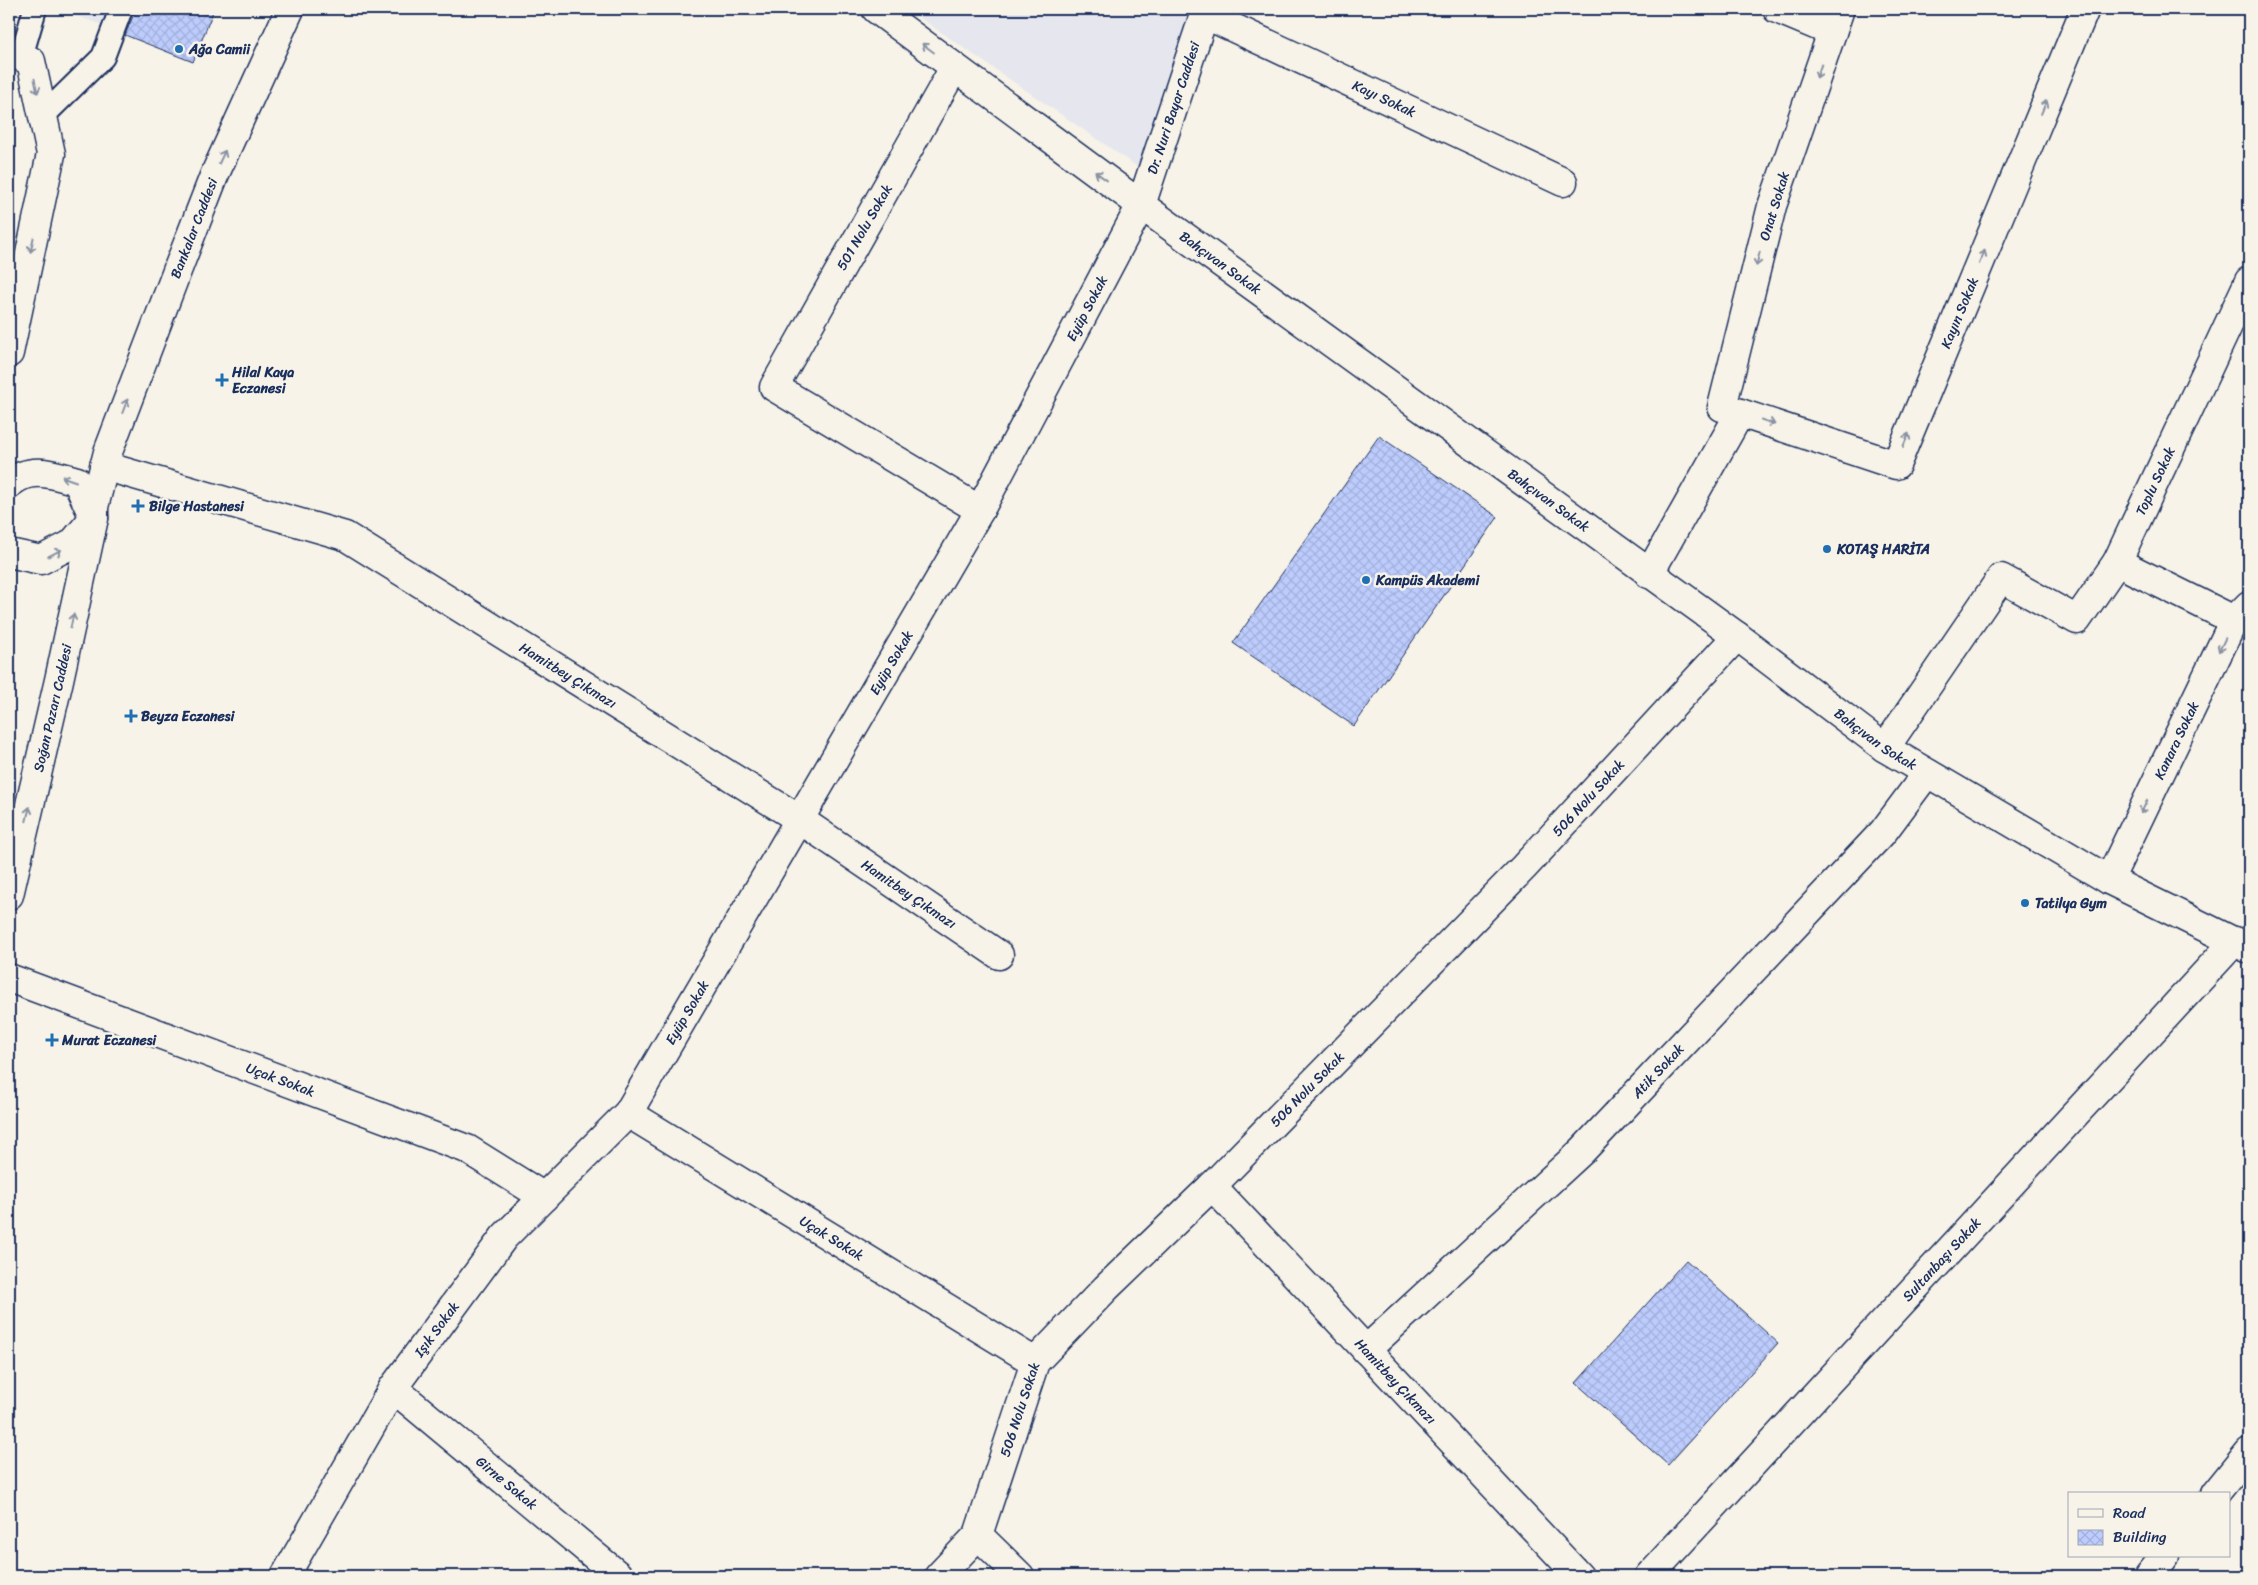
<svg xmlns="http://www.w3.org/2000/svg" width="2258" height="1585" font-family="Sriracha,sans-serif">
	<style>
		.built { fill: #e6e7ee }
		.building { fill: url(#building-cross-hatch); stroke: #1b2f5e }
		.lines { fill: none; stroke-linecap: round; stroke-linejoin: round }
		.pedestrian-casing { stroke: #1b2f5e; stroke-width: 26 }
		.minor-casing { stroke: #1b2f5e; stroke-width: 31 }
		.tertiary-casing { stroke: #1b2f5e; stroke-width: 31 }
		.secondary-casing { stroke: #1b2f5e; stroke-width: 31 }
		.pedestrian { stroke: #f7f3e8; stroke-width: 22 }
		.minor { stroke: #f7f3e8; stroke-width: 28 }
		.tertiary { stroke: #f7f3e8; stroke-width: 28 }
		.secondary { stroke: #f7f3e8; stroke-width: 28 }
		.oneway { stroke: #8991a3 }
		.poi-dot { fill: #1f6fb2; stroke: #f7f3e8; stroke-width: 2 }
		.labels { text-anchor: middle; stroke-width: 5; stroke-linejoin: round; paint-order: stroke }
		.poi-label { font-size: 14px; font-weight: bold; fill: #1b2f5e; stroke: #f7f3e8; text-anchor: start }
		.street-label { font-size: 14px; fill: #1b2f5e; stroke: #f7f3e8 }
	</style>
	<defs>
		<pattern id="building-cross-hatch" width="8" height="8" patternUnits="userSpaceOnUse" patternTransform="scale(1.25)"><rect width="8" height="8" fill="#bdccfd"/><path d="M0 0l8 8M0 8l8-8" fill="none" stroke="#a2b0db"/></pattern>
	</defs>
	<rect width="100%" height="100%" fill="#f7f3e8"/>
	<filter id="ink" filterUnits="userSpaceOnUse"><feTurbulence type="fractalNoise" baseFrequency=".02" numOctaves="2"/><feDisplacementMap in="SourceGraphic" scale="10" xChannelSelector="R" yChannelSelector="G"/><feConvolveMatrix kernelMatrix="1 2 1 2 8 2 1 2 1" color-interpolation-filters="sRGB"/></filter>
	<g filter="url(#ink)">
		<path class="built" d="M56 9H114L108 27Z
			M907 9H1197L1145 172Z"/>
		<path class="building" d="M136 9H214L193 62 125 35Z
			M1379 436 1498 517 1354 726 1233 643Z
			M1686 1260 1778 1343 1668 1465 1576 1383Z"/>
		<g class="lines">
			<g class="pedestrian-casing">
				<path id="pedestrian" d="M21 57 35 9
					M43 116 103 57 121 9"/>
			</g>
			<g class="minor-casing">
				<g id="minor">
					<path d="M1777 9 1832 32"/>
					<path id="s1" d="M1840 9 1772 206 1722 407 1896 465 2085 9"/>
					<path id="s2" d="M1204 14 1563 182"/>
					<path d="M954 68 774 387 980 510"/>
					<path id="s3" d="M104 466 345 536 799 819 999 955"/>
					<path d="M1649 574 1740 413"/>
					<path id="s4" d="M2234 620 2117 562 2249 281"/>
					<path d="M1885 748 2001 578 2077 620 2117 562"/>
					<path id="s5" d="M2109 880 2234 620 2249 605"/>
					<path id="s6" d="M9 978 467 1149 544 1197"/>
					<path id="s7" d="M628 1113 1035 1362"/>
					<path id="s8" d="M1212 1186 1579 1576"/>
					<path id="s9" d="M1366 1350 1582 1151 1883 832 1927 773"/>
					<path id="s10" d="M393 1388 619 1576"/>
					<path d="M2215 1494 2249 1452"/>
					<path d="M978 1535 1020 1576"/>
					<path id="s11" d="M285 1576 393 1388 504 1237 628 1113 980 510 1141 205 1737 636 1885 748 2109 880 2249 949"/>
					<path id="s12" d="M939 1576 978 1535 1035 1362 1106 1288 1212 1186 1524 867 1737 636"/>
					<path id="s13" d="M1649 1576 2235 941"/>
					<path d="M2149 1576 2165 1556"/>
				</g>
			</g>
			<g class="tertiary-casing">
				<g id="tertiary">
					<path id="s14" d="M876 9 1141 205 1206 9"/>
				</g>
			</g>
			<g class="secondary-casing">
				<g id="secondary">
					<path d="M9 52 31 61 51 154 9 353"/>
					<path d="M9 484C30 465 53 474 77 481L94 518"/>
					<path d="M9 553 41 560 72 544 93 519"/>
					<path id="s15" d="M9 895 59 680 94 518V507L108 452 177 271 214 176 290 9"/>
				</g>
			</g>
			<use href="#pedestrian" class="pedestrian"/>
			<use href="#minor" class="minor"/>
			<use href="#tertiary" class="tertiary"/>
			<use href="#secondary" class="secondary"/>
		</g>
		<defs><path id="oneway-shaft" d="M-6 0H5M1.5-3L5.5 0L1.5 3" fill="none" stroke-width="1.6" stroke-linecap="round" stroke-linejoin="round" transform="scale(1.25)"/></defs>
		<g class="oneway">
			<use href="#oneway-shaft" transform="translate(928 48) rotate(-143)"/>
			<use href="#oneway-shaft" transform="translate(1819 71) rotate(109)"/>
			<use href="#oneway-shaft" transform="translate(36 86) rotate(78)"/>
			<use href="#oneway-shaft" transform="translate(2044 107) rotate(-67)"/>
			<use href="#oneway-shaft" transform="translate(222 157) rotate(-65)"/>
			<use href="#oneway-shaft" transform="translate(1101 176) rotate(-144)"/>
			<use href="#oneway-shaft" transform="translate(32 245) rotate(102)"/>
			<use href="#oneway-shaft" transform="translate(1982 257) rotate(-67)"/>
			<use href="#oneway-shaft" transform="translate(1758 259) rotate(104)"/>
			<use href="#oneway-shaft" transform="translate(125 406) rotate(-69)"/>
			<use href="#oneway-shaft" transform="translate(1768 422) rotate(19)"/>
			<use href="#oneway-shaft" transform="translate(1906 440) rotate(-67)"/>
			<use href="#oneway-shaft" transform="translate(69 479) rotate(-161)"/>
			<use href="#oneway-shaft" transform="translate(55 553) rotate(-27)"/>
			<use href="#oneway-shaft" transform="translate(72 621) rotate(-78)"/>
			<use href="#oneway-shaft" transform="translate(2222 645) rotate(116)"/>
			<use href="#oneway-shaft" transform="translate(2144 807) rotate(116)"/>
			<use href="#oneway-shaft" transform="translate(28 814) rotate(-77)"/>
		</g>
	</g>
	<g class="poi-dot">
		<circle cx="179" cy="49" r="5"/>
		<path d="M219.5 372.5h5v5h5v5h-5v5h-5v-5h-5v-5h5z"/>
		<path d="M135.5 498.5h5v5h5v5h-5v5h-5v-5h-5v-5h5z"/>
		<circle cx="1827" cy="549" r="5"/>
		<circle cx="1366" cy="580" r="5"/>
		<path d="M128.5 708.5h5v5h5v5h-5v5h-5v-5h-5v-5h5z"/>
		<circle cx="2025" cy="903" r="5"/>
		<path d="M49.5 1032.5h5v5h5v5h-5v5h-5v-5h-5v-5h5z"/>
	</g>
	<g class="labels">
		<g class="poi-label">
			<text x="189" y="54">Ağa Camii</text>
			<text x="232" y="377">Hilal Kaya<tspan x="232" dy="16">Eczanesi</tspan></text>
			<text x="149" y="511">Bilge Hastanesi</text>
			<text x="1837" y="554">KOTAŞ HARİTA</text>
			<text x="1376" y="585">Kampüs Akademi</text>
			<text x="141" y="721">Beyza Eczanesi</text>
			<text x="2035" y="908">Tatilya Gym</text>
			<text x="62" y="1045">Murat Eczanesi</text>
		</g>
		<g class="street-label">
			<text dy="5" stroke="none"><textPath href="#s2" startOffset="199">Kayı Sokak</textPath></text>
			<text dy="5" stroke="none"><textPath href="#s14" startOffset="432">Dr. Nuri Bayar Caddesi</textPath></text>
			<text transform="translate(1774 206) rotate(-73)" y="5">Onat Sokak</text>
			<text transform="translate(864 227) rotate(-60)" y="5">501 Nolu Sokak</text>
			<text dy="5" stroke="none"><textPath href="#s15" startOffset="694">Bankalar Caddesi</textPath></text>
			<text dy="5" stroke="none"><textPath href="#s11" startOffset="1721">Bahçıvan Sokak</textPath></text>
			<text dy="5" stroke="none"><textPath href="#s11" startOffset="1506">Eyüp Sokak</textPath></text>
			<text dy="5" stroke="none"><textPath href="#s1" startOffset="764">Kayın Sokak</textPath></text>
			<text dy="5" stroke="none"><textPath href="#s4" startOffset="220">Toplu Sokak</textPath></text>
			<text dy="5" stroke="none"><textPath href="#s11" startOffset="2126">Bahçıvan Sokak</textPath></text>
			<text dy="5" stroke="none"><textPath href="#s11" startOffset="1101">Eyüp Sokak</textPath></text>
			<text dy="5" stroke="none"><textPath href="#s3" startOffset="514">Hamitbey Çıkmazı</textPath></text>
			<text dy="5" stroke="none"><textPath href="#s15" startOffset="192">Soğan Pazarı Caddesi</textPath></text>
			<text dy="5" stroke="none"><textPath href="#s11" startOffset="2531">Bahçıvan Sokak</textPath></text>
			<text dy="5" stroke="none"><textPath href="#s5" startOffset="155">Kanara Sokak</textPath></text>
			<text dy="5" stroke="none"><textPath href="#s12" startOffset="1029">506 Nolu Sokak</textPath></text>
			<text dy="5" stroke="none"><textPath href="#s3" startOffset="919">Hamitbey Çıkmazı</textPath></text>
			<text dy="5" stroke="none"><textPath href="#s11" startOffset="696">Eyüp Sokak</textPath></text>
			<text dy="5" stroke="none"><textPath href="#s9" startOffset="404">Atik Sokak</textPath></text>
			<text dy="5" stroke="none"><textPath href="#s6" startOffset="290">Uçak Sokak</textPath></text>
			<text dy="5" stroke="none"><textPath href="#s12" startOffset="624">506 Nolu Sokak</textPath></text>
			<text dy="5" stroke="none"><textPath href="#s7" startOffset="239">Uçak Sokak</textPath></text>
			<text dy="5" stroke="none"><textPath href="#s13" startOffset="431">Sultanbaşı Sokak</textPath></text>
			<text dy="5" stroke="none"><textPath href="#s11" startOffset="290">Işık Sokak</textPath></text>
			<text dy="5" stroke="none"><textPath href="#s8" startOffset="268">Hamitbey Çıkmazı</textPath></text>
			<text dy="5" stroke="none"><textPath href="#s12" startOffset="189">506 Nolu Sokak</textPath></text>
			<text dy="5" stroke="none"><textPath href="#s10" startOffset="148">Girne Sokak</textPath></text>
		</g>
	</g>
	<rect width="2258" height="1585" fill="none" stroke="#f7f3e8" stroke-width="30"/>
	<rect x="15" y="15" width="2228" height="1555" fill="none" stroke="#1b2f5e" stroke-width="2" filter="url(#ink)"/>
	<rect x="2068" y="1492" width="162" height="65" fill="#f7f3e8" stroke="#9fa5b1"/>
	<rect x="2078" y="1509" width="25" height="8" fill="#f7f3e8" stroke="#9fa5b1"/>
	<text x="2113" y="1518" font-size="15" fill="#1b2f5e">Road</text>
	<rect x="2078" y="1530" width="25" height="15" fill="url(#building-cross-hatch)" stroke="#9fa5b1"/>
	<text x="2113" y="1542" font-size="15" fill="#1b2f5e">Building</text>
</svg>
